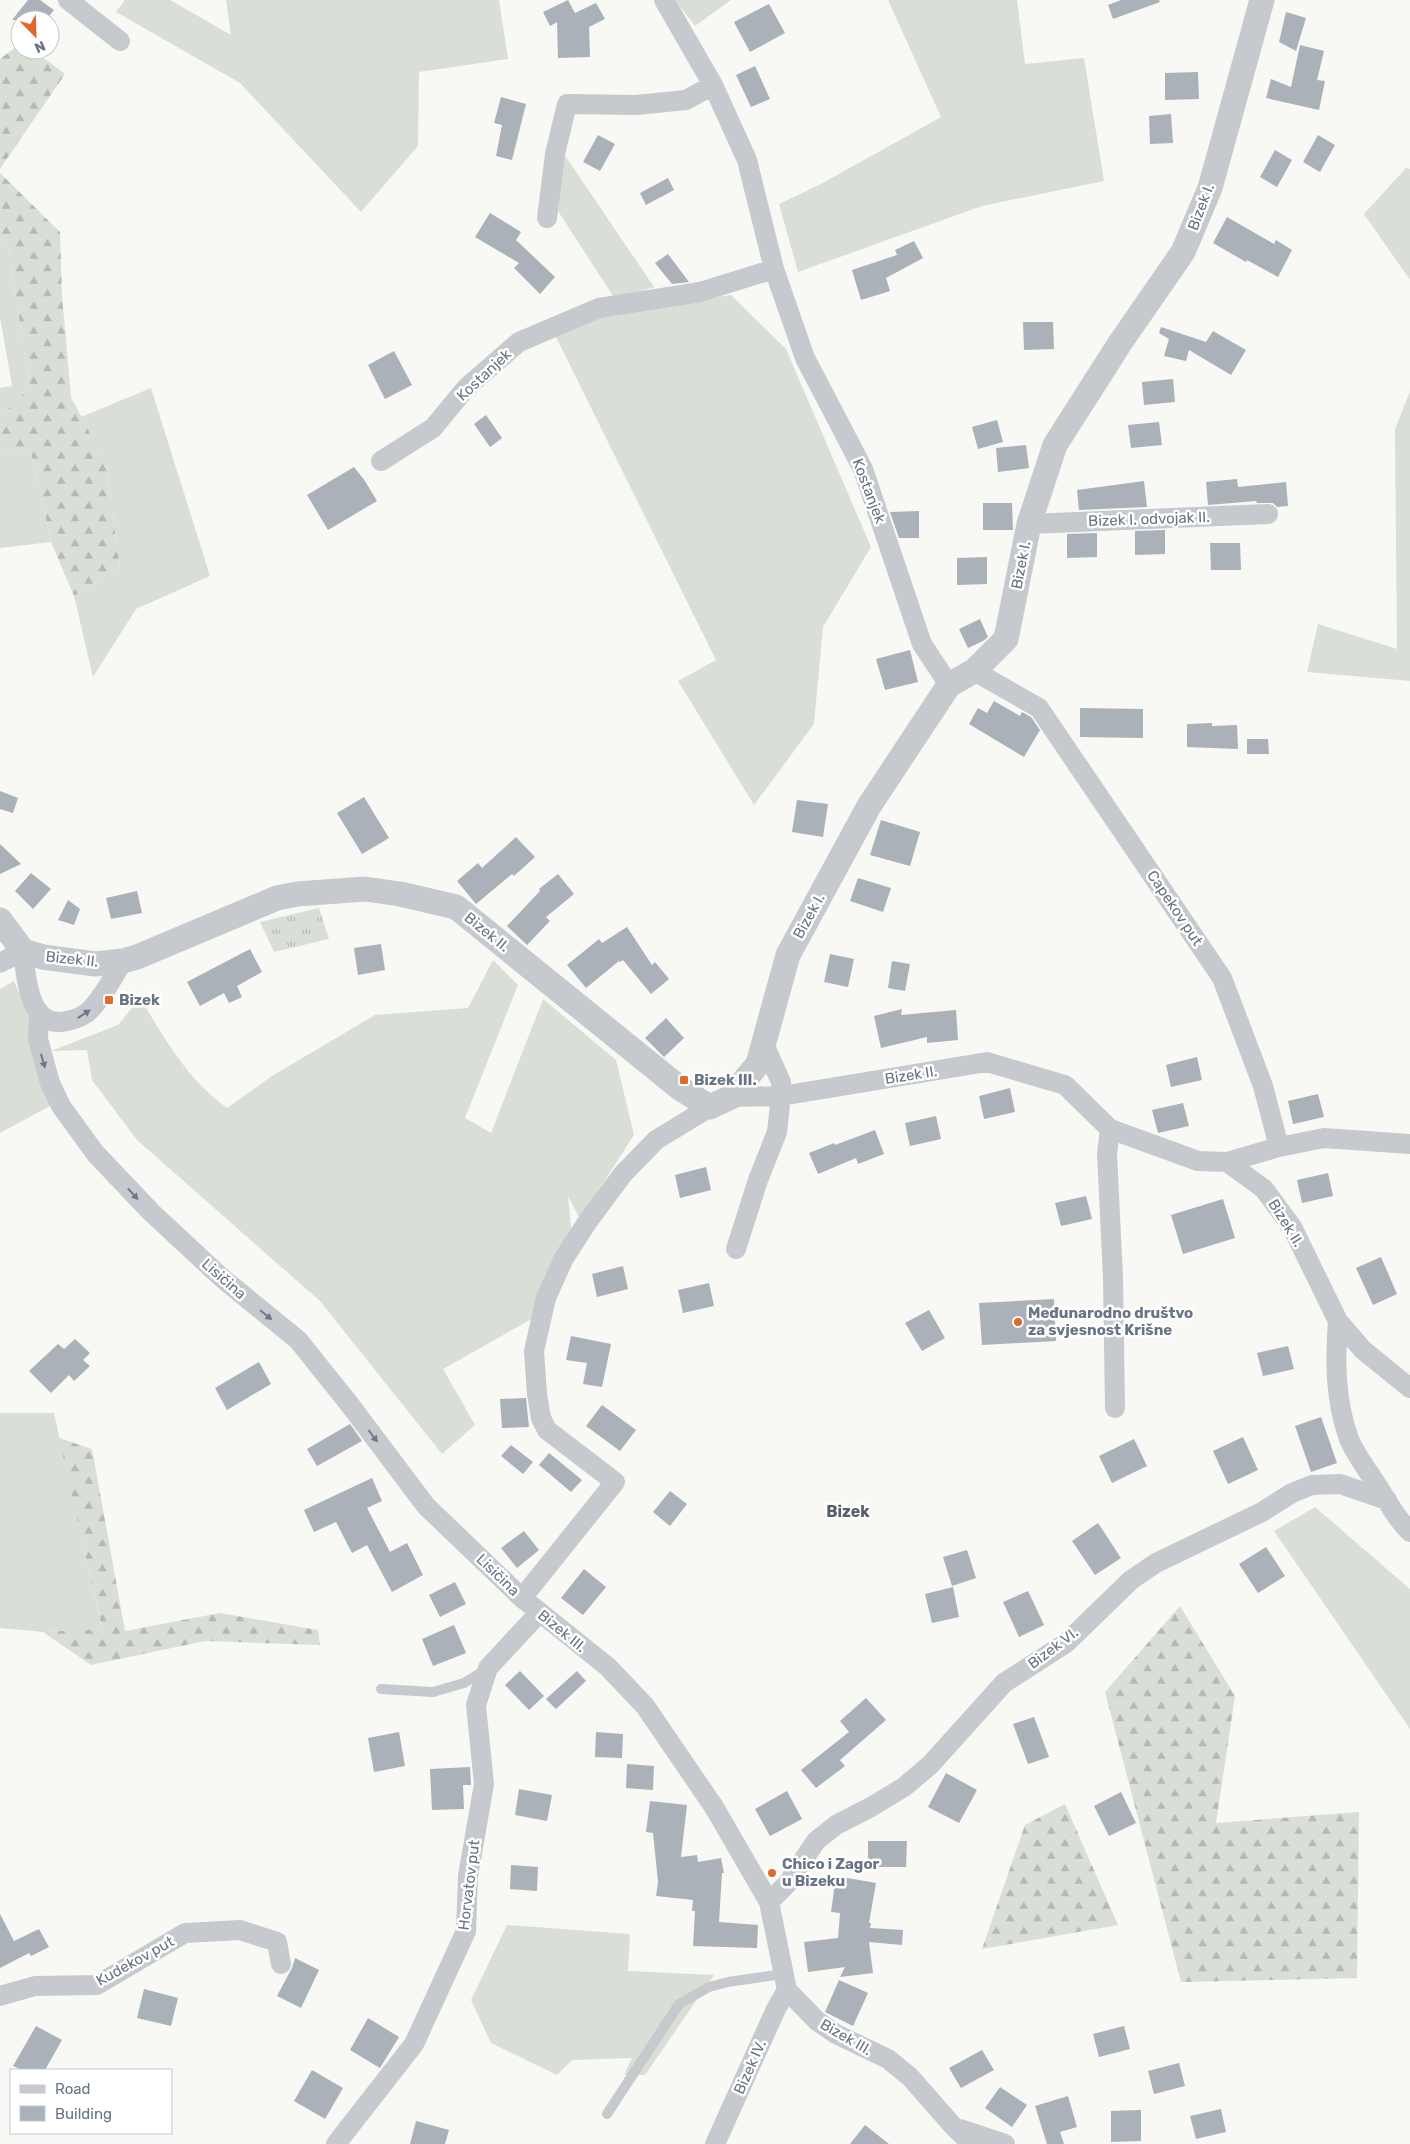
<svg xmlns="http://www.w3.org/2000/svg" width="1410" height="2144" font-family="Rubik,sans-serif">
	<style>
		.grass { fill: #d9dfd6 }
		.forest { fill: url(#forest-firs) }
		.park { fill: url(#park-tufts) }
		.building { fill: #aab1b8 }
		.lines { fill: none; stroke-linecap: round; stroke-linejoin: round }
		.service { stroke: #c6c9cd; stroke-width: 10 }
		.minor { stroke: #c6c9cd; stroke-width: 20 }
		.tertiary { stroke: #c6c9cd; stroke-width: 25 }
		.oneway { fill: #6d7989 }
		.poi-dot { fill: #df692f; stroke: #fff; stroke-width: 2 }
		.labels { text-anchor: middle; stroke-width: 5; stroke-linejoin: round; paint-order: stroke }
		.street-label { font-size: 15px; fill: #687585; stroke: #fff }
		.poi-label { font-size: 15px; font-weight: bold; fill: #687585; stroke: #fff; text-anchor: start }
		.neighbourhood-label { font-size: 16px; font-weight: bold; fill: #555f6b; stroke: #fff }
	</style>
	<defs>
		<pattern id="forest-firs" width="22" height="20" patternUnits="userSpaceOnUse" patternTransform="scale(1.25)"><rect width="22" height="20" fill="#d9dfd6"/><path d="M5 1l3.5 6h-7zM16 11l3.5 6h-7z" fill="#b4b9b3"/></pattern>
		<pattern id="park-tufts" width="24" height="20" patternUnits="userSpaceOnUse" patternTransform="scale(1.25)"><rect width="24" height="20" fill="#d9dfd6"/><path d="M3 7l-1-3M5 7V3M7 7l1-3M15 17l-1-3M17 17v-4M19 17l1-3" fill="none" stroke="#b4b9b3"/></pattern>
	</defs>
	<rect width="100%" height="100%" fill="#f8f8f5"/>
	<path class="grass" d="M125 0H170L231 35 226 0H499L508 59 419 72 418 146 361 212 240 83 116 12Z
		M675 0H731L695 26Z
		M888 0H1017L1025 64 1084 58 1104 181 982 206 798 272 779 204 821 184 941 117Z
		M562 151 654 287 615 299 558 211Z
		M1406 168 1410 169V280L1364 214Z
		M0 243 8 248 29 381 20 400 0 414V388L12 386 0 317Z
		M731 295 786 349 871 547 823 627 814 724 754 805 678 681 716 660 554 333 606 313Z
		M151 388 210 576 136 609 93 677 74 596 120 569 106 464 81 417Z
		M1410 391V681L1307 672 1318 624 1397 649 1395 429Z
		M24 449 31 452 51 542 0 548V452Z
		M493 960 518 985 465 1118 491 1133 543 999 616 1060 634 1135 580 1219 568 1196 573 1249 544 1312 443 1369 475 1425 442 1454 320 1301 137 1140 92 1080 87 1050 51 1051 118 1025 140 998C165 1039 187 1079 227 1108L272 1076 375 1015 468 1008Z
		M14 981 63 1099 0 1133V989Z
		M0 1413H54L102 1630 43 1632 0 1628Z
		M1315 1507 1410 1589V1729L1274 1531Z
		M507 1925 630 1934 628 1971 714 1975 645 2075H624L632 2058 572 2060 557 2075 491 2043 471 2000Z"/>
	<path class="forest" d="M20 44V50H33L65 74 0 169V59Z
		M0 173 60 232 62 296 71 397 106 464 120 569 74 596 51 542 31 452 24 449 0 452V414L20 400 29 381 8 248 0 243Z
		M59 1438 92 1449 125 1631 220 1613 318 1630 320 1645 205 1641 91 1665 43 1632 102 1629Z
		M1180 1606 1235 1696 1216 1823 1359 1812 1357 1978 1181 1982 1105 1692Z
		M1065 1804 1118 1925 982 1949 1025 1825Z"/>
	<path class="park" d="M319 908 329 939 274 952 260 922Z"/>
	<path class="building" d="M28 0H40L54 10 46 20H12Z
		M568 0 575 13 596 3 605 19 589 27 590 57 558 58 557 22 550 26 543 12Z
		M1121 0H1159L1160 2 1113 19 1108 5Z
		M769 4 785 33 750 52 734 22Z
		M1286 12 1306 18 1296 51 1279 42Z
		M1300 45 1324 51 1317 80 1325 81 1319 110 1266 98 1271 79 1291 87Z
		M755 66 770 99 751 107 736 75Z
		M1198 72 1199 99 1165 100V73Z
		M501 97 526 104 512 160 496 156 502 125 494 123Z
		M1171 114 1173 143 1150 144 1149 116Z
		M598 135 615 144 600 171 583 162Z
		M1318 135 1335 145 1320 172 1303 162Z
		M1275 150 1292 160 1277 187 1260 177Z
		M668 178 674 190 646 205 640 193Z
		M490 213 521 232 516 240 555 277 540 294 514 268 519 263 475 237Z
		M1227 217 1274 244 1276 240 1292 250 1278 277 1247 260 1246 262 1213 243Z
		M914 241 923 258 886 278 890 291 861 300 852 270 897 255 895 250Z
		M668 254 689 282 672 284 655 263Z
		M1023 322H1053L1054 349 1024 350Z
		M1161 327 1206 342 1213 331 1246 350 1231 375 1189 350 1186 361 1164 356 1169 339 1159 333Z
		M394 351 412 385 385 399 368 365Z
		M1173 379 1175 402 1144 405 1142 382Z
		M486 415 502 438 490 447 474 424Z
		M997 420 1003 442 978 449 972 427Z
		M1159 422 1162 445 1131 448 1128 425Z
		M1026 445 1029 468 998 472 996 448Z
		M354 467 365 481 377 501 328 530 307 495Z
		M1237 479 1238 487 1286 482 1288 506 1277 507 1273 503H1257L1256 501 1208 505 1206 482Z
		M1144 481 1147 507 1079 510 1077 490Z
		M983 503H1012L1013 530H983Z
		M919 511V538H899L890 512Z
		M1165 530V554L1135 555V531Z
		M1097 533V557L1067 558V534Z
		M1210 543H1240L1241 570H1211Z
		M987 557V584L957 585V558Z
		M980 619 988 637 983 641 968 648 959 629Z
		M910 650 918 682 885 690 876 659Z
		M994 701 1020 716 1022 712 1031 717 1040 730 1024 757 969 724 978 708 987 713Z
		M1080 708 1143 709V738L1080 737Z
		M1212 723V726L1237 725 1238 749 1187 747V724Z
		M1247 739H1268L1269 754H1247Z
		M0 791 18 798 13 813 0 809Z
		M364 797 389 838 362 854 337 813Z
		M797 800 828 804 823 837 792 832Z
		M881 820 920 832 910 866 870 855Z
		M516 837 535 857 514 876 512 874 476 904 457 881 478 863 482 868Z
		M0 844 21 864 0 874Z
		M31 873 51 889 33 909 15 891Z
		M558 874 574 894 546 917 550 921 527 945 507 926 540 891 539 889Z
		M858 878 891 888 883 912 850 901Z
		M137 891 142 913 111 919 106 898Z
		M68 900 80 909 74 925 58 920Z
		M627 927 652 965 655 962 669 979 651 994 623 960 620 962 619 961 586 988 567 965 599 939 602 943Z
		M381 944 385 970 358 975 354 948Z
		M250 949 262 972 237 986 242 997 229 1003 224 993 200 1006 187 982Z
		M830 954 854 959 848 987 824 982Z
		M892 961 910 964 905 991 888 988Z
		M902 1009 901 1015 956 1010 958 1040 927 1043V1037L881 1048 874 1016Z
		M666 1018 684 1038 664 1057 645 1038Z
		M1197 1057 1202 1080 1171 1087 1166 1065Z
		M1010 1088 1015 1112 984 1119 979 1096Z
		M1318 1094 1324 1117 1293 1124 1288 1101Z
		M1183 1103 1189 1126 1158 1133 1152 1110Z
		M936 1116 941 1139 910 1146 905 1123Z
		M875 1130 884 1154 858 1164 856 1158 818 1174 809 1153 834 1143 835 1145Z
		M706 1167 711 1190 680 1198 675 1175Z
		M1328 1173 1333 1196 1302 1203 1297 1180Z
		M1086 1196 1092 1219 1061 1226 1055 1203Z
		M1223 1199 1235 1238 1183 1254 1171 1215Z
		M1381 1257 1397 1294 1373 1305 1356 1268Z
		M623 1266 628 1289 597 1297 592 1274Z
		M709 1283 714 1306 683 1313 678 1290Z
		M1054 1299 1056 1341 982 1345 979 1303Z
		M929 1310 945 1338 922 1351 905 1323Z
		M571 1336 611 1344 602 1387 583 1384 587 1363 566 1360Z
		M75 1339 90 1353 83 1360 90 1366 74 1381 69 1375 51 1393 29 1371 58 1344 64 1349Z
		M1288 1346 1294 1369 1263 1376 1257 1353Z
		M259 1362 271 1384 227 1410 215 1388Z
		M526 1398 529 1427 502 1428 500 1399Z
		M602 1405 636 1430 620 1451 586 1426Z
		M1321 1417 1337 1463 1311 1472 1295 1426Z
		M350 1424 362 1441 317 1466 307 1449Z
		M1243 1437 1258 1470 1228 1484 1213 1451Z
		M1134 1439 1147 1466 1112 1483 1099 1456Z
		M511 1445 533 1462 523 1474 501 1456Z
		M549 1453 582 1480 571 1492 539 1465Z
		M372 1478 382 1501 367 1508 390 1552 407 1543 423 1575 392 1592 367 1545 352 1553 336 1522 314 1532 304 1510Z
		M670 1491 687 1504 670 1526 653 1512Z
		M1098 1523 1121 1558 1095 1575 1072 1541Z
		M524 1531 539 1550 517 1568 501 1548Z
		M1266 1547 1285 1576 1258 1593 1239 1564Z
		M967 1550 976 1578 952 1586 943 1557Z
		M584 1569 606 1587 583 1615 561 1598Z
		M455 1582 466 1604 440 1617 429 1595Z
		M953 1587 959 1617 932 1623 925 1594Z
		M1028 1591 1044 1625 1019 1637 1003 1602Z
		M454 1625 466 1653 433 1666 422 1639Z
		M520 1671 544 1696 529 1710 505 1685Z
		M577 1671 586 1681 556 1709 546 1699Z
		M866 1698 886 1720 840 1760 845 1766 816 1788 801 1770 849 1732 840 1721Z
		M1034 1717 1049 1757 1028 1764 1013 1724Z
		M399 1732 405 1766 374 1772 368 1738Z
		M596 1732 623 1734 622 1758 595 1757Z
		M627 1764 654 1766 653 1790 626 1788Z
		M470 1767 471 1785H463L464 1809 432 1810 430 1769Z
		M946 1773 977 1790 959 1823 928 1807Z
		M519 1789 552 1795 547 1821 515 1815Z
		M787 1791 802 1819 770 1836 755 1809Z
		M1121 1792 1136 1823 1109 1836 1094 1806Z
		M650 1801 687 1805 681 1857 697 1855 698 1862 721 1858 724 1873H722L719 1922 758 1925 757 1948 693 1946 695 1911H692L693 1900 656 1896 658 1882 653 1833 646 1832Z
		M868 1841H907L906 1867H868Z
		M511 1865 538 1867 537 1891 510 1889Z
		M836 1876 876 1883 869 1923H871L870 1928 903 1930 902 1945 869 1942 873 1973 840 1977 845 1967 808 1972 804 1942 838 1938 840 1913 831 1912Z
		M0 1914 14 1941 39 1929 49 1947 31 1956 29 1953 0 1968Z
		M295 1958 319 1970 301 2008 277 1996 292 1968Z
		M839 1980 868 1993 853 2026 825 2012Z
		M144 1989 178 1998 171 2026 137 2018Z
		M368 2018 399 2037 380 2068 350 2050Z
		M36 2026 62 2040 45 2070H22L13 2066Z
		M1124 2026 1130 2049 1099 2057 1093 2034Z
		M982 2050 994 2070 961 2088 949 2068Z
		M1179 2063 1185 2086 1154 2094 1148 2071Z
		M312 2070 343 2088 325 2119 294 2101Z
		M1000 2087 1027 2105 1012 2127 985 2108Z
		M1068 2096 1077 2127 1060 2132 1064 2144H1047L1035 2106Z
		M1221 2109 1226 2132 1196 2139 1190 2116Z
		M1141 2110V2141L1111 2142V2111Z
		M416 2121 449 2130 445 2144H410Z
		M865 2125 889 2144H850Z"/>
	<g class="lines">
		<path class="service" d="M381 1689 433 1692 464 1683 487 1669
			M607 2114 679 2004 709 1987 728 1982 783 1974"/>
		<path class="minor" d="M68 0 120 41
			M664 0 713 85 747 160 774 269 805 358 863 469 922 644 949 685
			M547 218 555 154 567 104 636 105 686 100 713 85
			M381 461 433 428 466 388 519 342 599 308 700 292 774 269
			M1029 524 1268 514
			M974 671 1039 708 1222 978 1263 1086 1279 1147 1227 1162
			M0 963 23 951C26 976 28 1030 67 1021 76 1019 85 1016 91 1009 104 996 113 977 123 961
			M39 1013 38 1039 50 1083 61 1106 95 1153 151 1212 222 1278 298 1340 350 1405 426 1506 522 1598
			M731 1097 781 1096 987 1062 1065 1085 1110 1129 1198 1161 1227 1162 1264 1189 1292 1227 1338 1321 1363 1350 1410 1388
			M710 1107 656 1140 623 1174 588 1221 564 1258 546 1298 534 1351 537 1394 541 1418 547 1430 615 1482 522 1598 608 1667 645 1706 714 1807 769 1902 787 1990 817 2021 836 2034 888 2059 910 2077 954 2127 972 2144
			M1110 1129 1107 1154 1113 1277 1115 1408
			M1279 1147 1324 1138 1410 1144
			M736 1249 758 1180 777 1132 781 1096V1082L764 1044
			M1338 1321C1335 1361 1335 1400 1349 1439 1356 1456 1369 1472 1379 1488 1388 1503 1397 1519 1410 1532
			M769 1902 788 1883 816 1841 836 1825 871 1807 904 1787 930 1765 1004 1683 1066 1643 1131 1580 1156 1563 1262 1512 1292 1493 1312 1485 1340 1484 1387 1500
			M0 1996 35 1986 97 1985 185 1933 240 1930 277 1942 281 1964
			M960 2129 1005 2144
			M336 2144 414 2044 466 1931 468 1876 484 1784 476 1705 488 1668 539 1613
			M715 2144 776 2009 787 1990"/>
		<path class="tertiary" d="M0 920 23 951 43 957 95 964 123 961 137 957 277 898 297 894 365 889 400 894 456 907 681 1089 710 1107 731 1097 758 1064 788 955 869 806 949 685 974 671 1006 639 1029 524 1055 445 1120 343 1183 252 1210 188 1262 0"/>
	</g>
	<defs><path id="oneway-solid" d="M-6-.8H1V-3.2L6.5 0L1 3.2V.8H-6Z" transform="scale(1.25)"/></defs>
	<g class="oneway">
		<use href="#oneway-solid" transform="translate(84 1014) rotate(-33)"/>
		<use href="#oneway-solid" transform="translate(43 1061) rotate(74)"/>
		<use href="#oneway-solid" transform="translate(133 1194) rotate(47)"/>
		<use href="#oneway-solid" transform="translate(266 1315) rotate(39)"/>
		<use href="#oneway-solid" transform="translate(373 1436) rotate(53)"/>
	</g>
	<g class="poi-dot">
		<rect x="104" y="995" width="10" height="10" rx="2.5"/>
		<rect x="679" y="1075" width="10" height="10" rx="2.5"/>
		<circle cx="1018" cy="1322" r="5"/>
		<circle cx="772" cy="1873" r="5"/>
	</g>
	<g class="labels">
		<g class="street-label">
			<text transform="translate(1201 207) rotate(-69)" y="5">Bizek I.</text>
			<text transform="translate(484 375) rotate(-43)" y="5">Kostanjek</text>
			<text transform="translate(869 491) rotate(69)" y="5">Kostanjek</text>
			<text transform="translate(1149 519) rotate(-2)" y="5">Bizek I. odvojak II.</text>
			<text transform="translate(1021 565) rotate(-79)" y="5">Bizek I.</text>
			<text transform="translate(1175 908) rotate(56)" y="5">Capekov put</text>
			<text transform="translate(809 916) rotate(-61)" y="5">Bizek I.</text>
			<text transform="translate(487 932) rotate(39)" y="5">Bizek II.</text>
			<text transform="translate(72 959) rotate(6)" y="5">Bizek II.</text>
			<text transform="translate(911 1075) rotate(-9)" y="5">Bizek II.</text>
			<text transform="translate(1286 1223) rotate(58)" y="5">Bizek II.</text>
			<text transform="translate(224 1279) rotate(41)" y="5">Lisičina</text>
			<text transform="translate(498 1575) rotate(44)" y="5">Lisičina</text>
			<text transform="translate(562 1631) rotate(39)" y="5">Bizek III.</text>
			<text transform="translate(1053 1648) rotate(-37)" y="5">Bizek VI.</text>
			<text transform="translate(469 1885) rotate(-83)" y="5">Horvatov put</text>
			<text transform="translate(135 1961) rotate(-29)" y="5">Kudekov put</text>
			<text transform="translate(846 2037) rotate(30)" y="5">Bizek III.</text>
			<text transform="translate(750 2067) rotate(-66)" y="5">Bizek IV.</text>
		</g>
		<g class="poi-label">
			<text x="119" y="1005">Bizek</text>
			<text x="694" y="1085">Bizek III.</text>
			<text x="1028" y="1318">Međunarodno društvo<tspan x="1028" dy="17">za svjesnost Krišne</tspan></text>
			<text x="782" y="1869">Chico i Zagor<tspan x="782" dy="17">u Bizeku</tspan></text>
		</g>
		<g class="neighbourhood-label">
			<text x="848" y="1517">Bizek</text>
		</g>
	</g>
	<rect x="10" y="2069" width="162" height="65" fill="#ffffff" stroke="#c3c8ce"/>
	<rect x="20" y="2085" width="25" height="8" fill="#c6c9cd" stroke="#c3c8ce"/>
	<text x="55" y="2094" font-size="15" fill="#687585">Road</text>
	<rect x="20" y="2106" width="25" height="15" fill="#aab1b8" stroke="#c3c8ce"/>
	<text x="55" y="2119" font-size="15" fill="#687585">Building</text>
	<g transform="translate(35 35) rotate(157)"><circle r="24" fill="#ffffff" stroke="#c3c8ce"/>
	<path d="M0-4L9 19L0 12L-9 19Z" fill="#df692f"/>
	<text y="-8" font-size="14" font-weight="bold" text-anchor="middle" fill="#687585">N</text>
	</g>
</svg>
